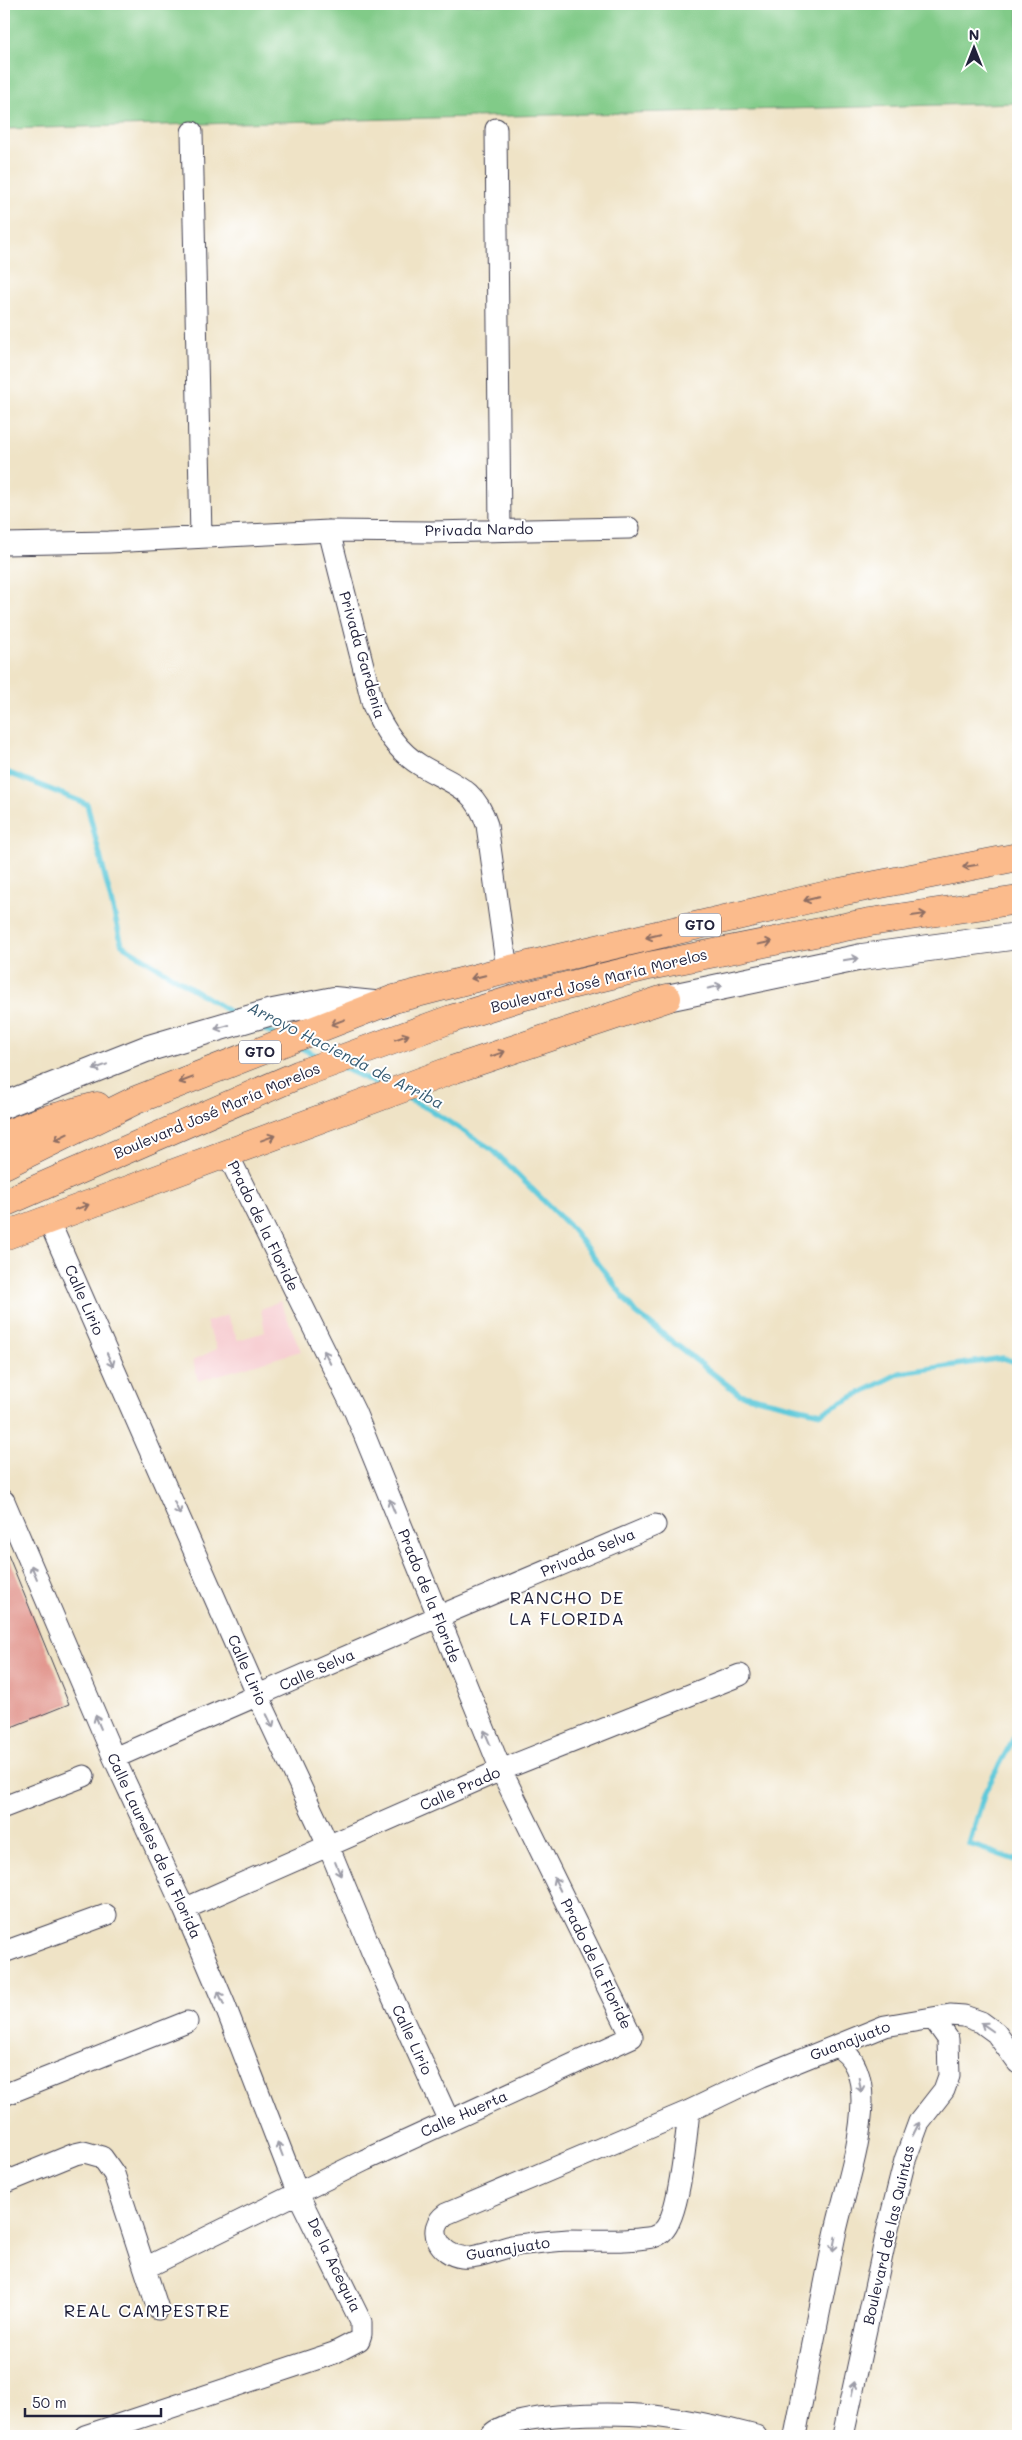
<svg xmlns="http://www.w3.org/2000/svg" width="1022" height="2440" font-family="Mali,sans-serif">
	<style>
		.built { fill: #f7cfd3 }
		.green { fill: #81cb88; stroke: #527662 }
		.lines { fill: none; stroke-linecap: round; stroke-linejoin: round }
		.stream { stroke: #5fc9da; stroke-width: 5.5 }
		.building { fill: #e2968e }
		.minor-casing { stroke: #413f50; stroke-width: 23 }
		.tertiary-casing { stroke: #413f50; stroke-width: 28 }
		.primary-casing { stroke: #413f50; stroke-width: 29 }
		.minor { stroke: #fff; stroke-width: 21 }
		.tertiary { stroke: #fff; stroke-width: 26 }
		.primary { stroke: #fbbb8c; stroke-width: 28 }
		.oneway { stroke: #8e6e64 }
		.oneway2 { stroke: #9c9ca7 }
		.labels { text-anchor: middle; stroke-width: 4; stroke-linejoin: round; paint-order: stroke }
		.shield { fill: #fff; stroke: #646476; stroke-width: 1 }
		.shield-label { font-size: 14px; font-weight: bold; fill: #22223b }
		.street-label { font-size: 15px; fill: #22223b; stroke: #fff }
		.water-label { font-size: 16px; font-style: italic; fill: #375c73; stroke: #fff }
		.quarter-label { font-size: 18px; letter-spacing: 1px; fill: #22223b; stroke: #fff }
	</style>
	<rect width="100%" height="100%" fill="#fff"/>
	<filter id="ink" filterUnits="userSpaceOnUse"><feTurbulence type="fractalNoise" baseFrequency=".02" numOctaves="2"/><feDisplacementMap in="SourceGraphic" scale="10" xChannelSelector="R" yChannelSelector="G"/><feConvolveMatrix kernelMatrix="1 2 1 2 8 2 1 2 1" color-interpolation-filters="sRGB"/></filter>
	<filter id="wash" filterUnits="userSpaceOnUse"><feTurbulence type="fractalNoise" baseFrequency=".0096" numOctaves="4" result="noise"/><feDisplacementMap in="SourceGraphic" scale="20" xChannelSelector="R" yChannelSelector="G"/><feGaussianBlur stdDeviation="1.12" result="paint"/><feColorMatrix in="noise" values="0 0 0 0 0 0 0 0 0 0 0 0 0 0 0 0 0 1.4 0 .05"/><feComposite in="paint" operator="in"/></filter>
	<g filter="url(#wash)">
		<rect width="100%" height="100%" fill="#efe3c6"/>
		<path class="built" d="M280 1301 301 1351 198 1381 193 1360 217 1349 206 1322 227 1315 238 1340 265 1332 261 1309Z"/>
		<path class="green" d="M4 4H1018V103L4 129Z"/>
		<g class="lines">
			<path class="stream" d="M4 771 87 804 122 945 235 1015
				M256 1026 275 1035
				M297 1046 320 1057
				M342 1067 381 1086
				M405 1098 427 1108 493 1150 572 1229 636 1313 739 1394 821 1413 900 1373 1003 1358 1018 1363
				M1018 1730 985 1792 969 1844 1018 1861"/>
		</g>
		<g id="blocks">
			<path class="building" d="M4 1545 69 1704 4 1730Z"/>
		</g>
	</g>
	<g filter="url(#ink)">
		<use href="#blocks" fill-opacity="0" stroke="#413f50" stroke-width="1"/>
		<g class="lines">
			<g class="minor-casing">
				<path id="minor" d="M496 129 500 530
					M192 132 201 537
					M329 531 373 705C383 729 397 751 420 765 451 784 475 786 487 825L507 970
					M4 544 109 542 329 531 431 532 629 528
					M48 1219 258 1696 328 1845 372 1952 449 2121
					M4 1501 114 1758 184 1909 224 2003 298 2194 361 2322V2334L359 2340 334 2353 85 2436
					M114 1758 437 1617 655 1525
					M4 1807 84 1776
					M184 1909 501 1770 740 1675
					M4 1952 106 1915
					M4 2095 187 2022
					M689 2111C686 2136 680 2215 663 2231 660 2234 656 2236 653 2237 625 2242 596 2240 568 2240 551 2241 535 2243 518 2245 500 2247 480 2259 462 2257 440 2255 425 2229 446 2214L689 2111 762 2076 885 2026 950 2015 964 2016 981 2022 996 2033 1018 2063
					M4 2183 75 2154 84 2152 102 2157 114 2174 158 2309
					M145 2268 365 2160 632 2037 501 1770 355 1412 227 1153
					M490 2436C510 2410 622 2413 654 2416 689 2420 722 2427 756 2436
					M795 2436C808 2369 821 2302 835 2235 845 2189 861 2148 862 2101 862 2079 856 2056 836 2046
					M843 2436 887 2232 905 2160 919 2122 944 2090 949 2076 948 2039 933 2018"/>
			</g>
			<g class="tertiary-casing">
				<path id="tertiary" d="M667 998 862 957 1018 936
					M4 1105 146 1049 268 1013 334 1000 384 1005"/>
			</g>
			<g class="primary-casing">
				<path id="primary" d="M4 1135 41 1121 97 1106
					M4 1165 136 1100 394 999 507 970 840 892 1018 857
					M4 1203 300 1074 451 1019 521 997 649 966 870 922 1018 900
					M4 1236 452 1070 667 998"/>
			</g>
			<use href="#minor" class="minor"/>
			<use href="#tertiary" class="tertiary"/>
			<use href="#primary" class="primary"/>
		</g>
		<defs><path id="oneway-shaft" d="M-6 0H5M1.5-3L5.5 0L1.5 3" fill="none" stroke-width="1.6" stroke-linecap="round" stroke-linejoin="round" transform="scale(1.25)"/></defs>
		<g class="oneway">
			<use href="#oneway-shaft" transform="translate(970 866) rotate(170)"/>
			<use href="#oneway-shaft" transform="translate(811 899) rotate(167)"/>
			<use href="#oneway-shaft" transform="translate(919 915) rotate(-8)"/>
			<use href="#oneway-shaft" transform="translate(653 936) rotate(167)"/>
			<use href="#oneway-shaft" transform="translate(765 943) rotate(-11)"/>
			<use href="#oneway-shaft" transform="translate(478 977) rotate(166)"/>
			<use href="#oneway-shaft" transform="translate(338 1022) rotate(159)"/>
			<use href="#oneway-shaft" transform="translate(402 1037) rotate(-20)"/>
			<use href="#oneway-shaft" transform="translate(498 1054) rotate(-19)"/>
			<use href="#oneway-shaft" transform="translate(186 1080) rotate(159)"/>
			<use href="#oneway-shaft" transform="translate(61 1137) rotate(154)"/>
			<use href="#oneway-shaft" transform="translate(268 1138) rotate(-20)"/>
			<use href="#oneway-shaft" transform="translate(82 1207) rotate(-20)"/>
		</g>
		<g class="oneway2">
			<use href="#oneway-shaft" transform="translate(851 959) rotate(-10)"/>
			<use href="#oneway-shaft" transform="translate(715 987) rotate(-12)"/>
			<use href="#oneway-shaft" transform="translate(222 1027) rotate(164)"/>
			<use href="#oneway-shaft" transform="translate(100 1067) rotate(159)"/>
			<use href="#oneway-shaft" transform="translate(327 1357) rotate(-116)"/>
			<use href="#oneway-shaft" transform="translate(110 1360) rotate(66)"/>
			<use href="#oneway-shaft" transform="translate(392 1506) rotate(-112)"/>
			<use href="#oneway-shaft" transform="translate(177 1508) rotate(66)"/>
			<use href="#oneway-shaft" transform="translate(34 1572) rotate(-113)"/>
			<use href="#oneway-shaft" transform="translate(270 1721) rotate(64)"/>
			<use href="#oneway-shaft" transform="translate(98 1722) rotate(-113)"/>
			<use href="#oneway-shaft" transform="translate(487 1737) rotate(-113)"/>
			<use href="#oneway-shaft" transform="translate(338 1869) rotate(68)"/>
			<use href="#oneway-shaft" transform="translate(557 1884) rotate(-116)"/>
			<use href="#oneway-shaft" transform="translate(221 1998) rotate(-113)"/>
			<use href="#oneway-shaft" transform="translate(987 2027) rotate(-145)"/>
			<use href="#oneway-shaft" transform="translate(860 2085) rotate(80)"/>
			<use href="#oneway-shaft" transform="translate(916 2129) rotate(-63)"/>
			<use href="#oneway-shaft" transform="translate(280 2149) rotate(-111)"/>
			<use href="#oneway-shaft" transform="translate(834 2244) rotate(101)"/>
			<use href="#oneway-shaft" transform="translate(853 2389) rotate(-78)"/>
		</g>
	</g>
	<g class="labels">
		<g class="shield">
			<rect x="679" y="913.5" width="42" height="23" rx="4"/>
			<rect x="239" y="1040.5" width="42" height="23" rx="4"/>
		</g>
		<g class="shield-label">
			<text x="700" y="930">GTO</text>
			<text x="260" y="1057">GTO</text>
		</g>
		<g class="street-label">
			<text transform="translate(479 530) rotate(-1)" y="5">Privada Nardo</text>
			<text transform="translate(362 655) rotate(74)" y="5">Privada Gardenia</text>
			<text transform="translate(599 981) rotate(-14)" y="5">Boulevard José María Morelos</text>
			<text transform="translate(217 1111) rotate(-23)" y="5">Boulevard José María Morelos</text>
			<text transform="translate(263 1226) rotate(64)" y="5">Prado de la Floride</text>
			<text transform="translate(84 1300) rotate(66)" y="5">Calle Lirio</text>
			<text transform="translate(588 1553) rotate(-23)" y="5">Privada Selva</text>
			<text transform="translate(429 1596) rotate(68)" y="5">Prado de la Floride</text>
			<text transform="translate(247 1670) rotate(66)" y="5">Calle Lirio</text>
			<text transform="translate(317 1670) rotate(-24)" y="5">Calle Selva</text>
			<text transform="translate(460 1789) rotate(-24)" y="5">Calle Prado</text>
			<text transform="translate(154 1846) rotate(65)" y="5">Calle Laureles de la Florida</text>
			<text transform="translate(596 1964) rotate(64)" y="5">Prado de la Floride</text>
			<text transform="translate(412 2040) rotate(65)" y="5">Calle Lirio</text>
			<text transform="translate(850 2041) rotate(-21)" y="5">Guanajuato</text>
			<text transform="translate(464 2114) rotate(-24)" y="5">Calle Huerta</text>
			<text transform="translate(889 2235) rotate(-77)" y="5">Boulevard de las Quintas</text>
			<text transform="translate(508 2249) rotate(-9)" y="5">Guanajuato</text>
			<text transform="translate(334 2265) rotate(64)" y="5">De la Acequia</text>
		</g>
		<g class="water-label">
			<text transform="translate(346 1055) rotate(27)" y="6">Arroyo Hacienda de Arriba</text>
		</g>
		<g class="quarter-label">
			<text x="567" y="1604">RANCHO DE<tspan x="567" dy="21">LA FLORIDA</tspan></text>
			<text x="147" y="2317">REAL CAMPESTRE</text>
		</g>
	</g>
	<rect width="1022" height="2440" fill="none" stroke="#fff" stroke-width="20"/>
	<g transform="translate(974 48)" stroke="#ffffff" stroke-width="4" paint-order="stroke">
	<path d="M0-4L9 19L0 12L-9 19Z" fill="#22223b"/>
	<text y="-8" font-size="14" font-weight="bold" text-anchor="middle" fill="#22223b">N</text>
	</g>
	<path d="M25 2408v8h136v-8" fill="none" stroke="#22223b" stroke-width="2.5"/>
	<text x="32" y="2408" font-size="15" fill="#22223b" stroke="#ffffff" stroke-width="4" paint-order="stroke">50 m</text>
</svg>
